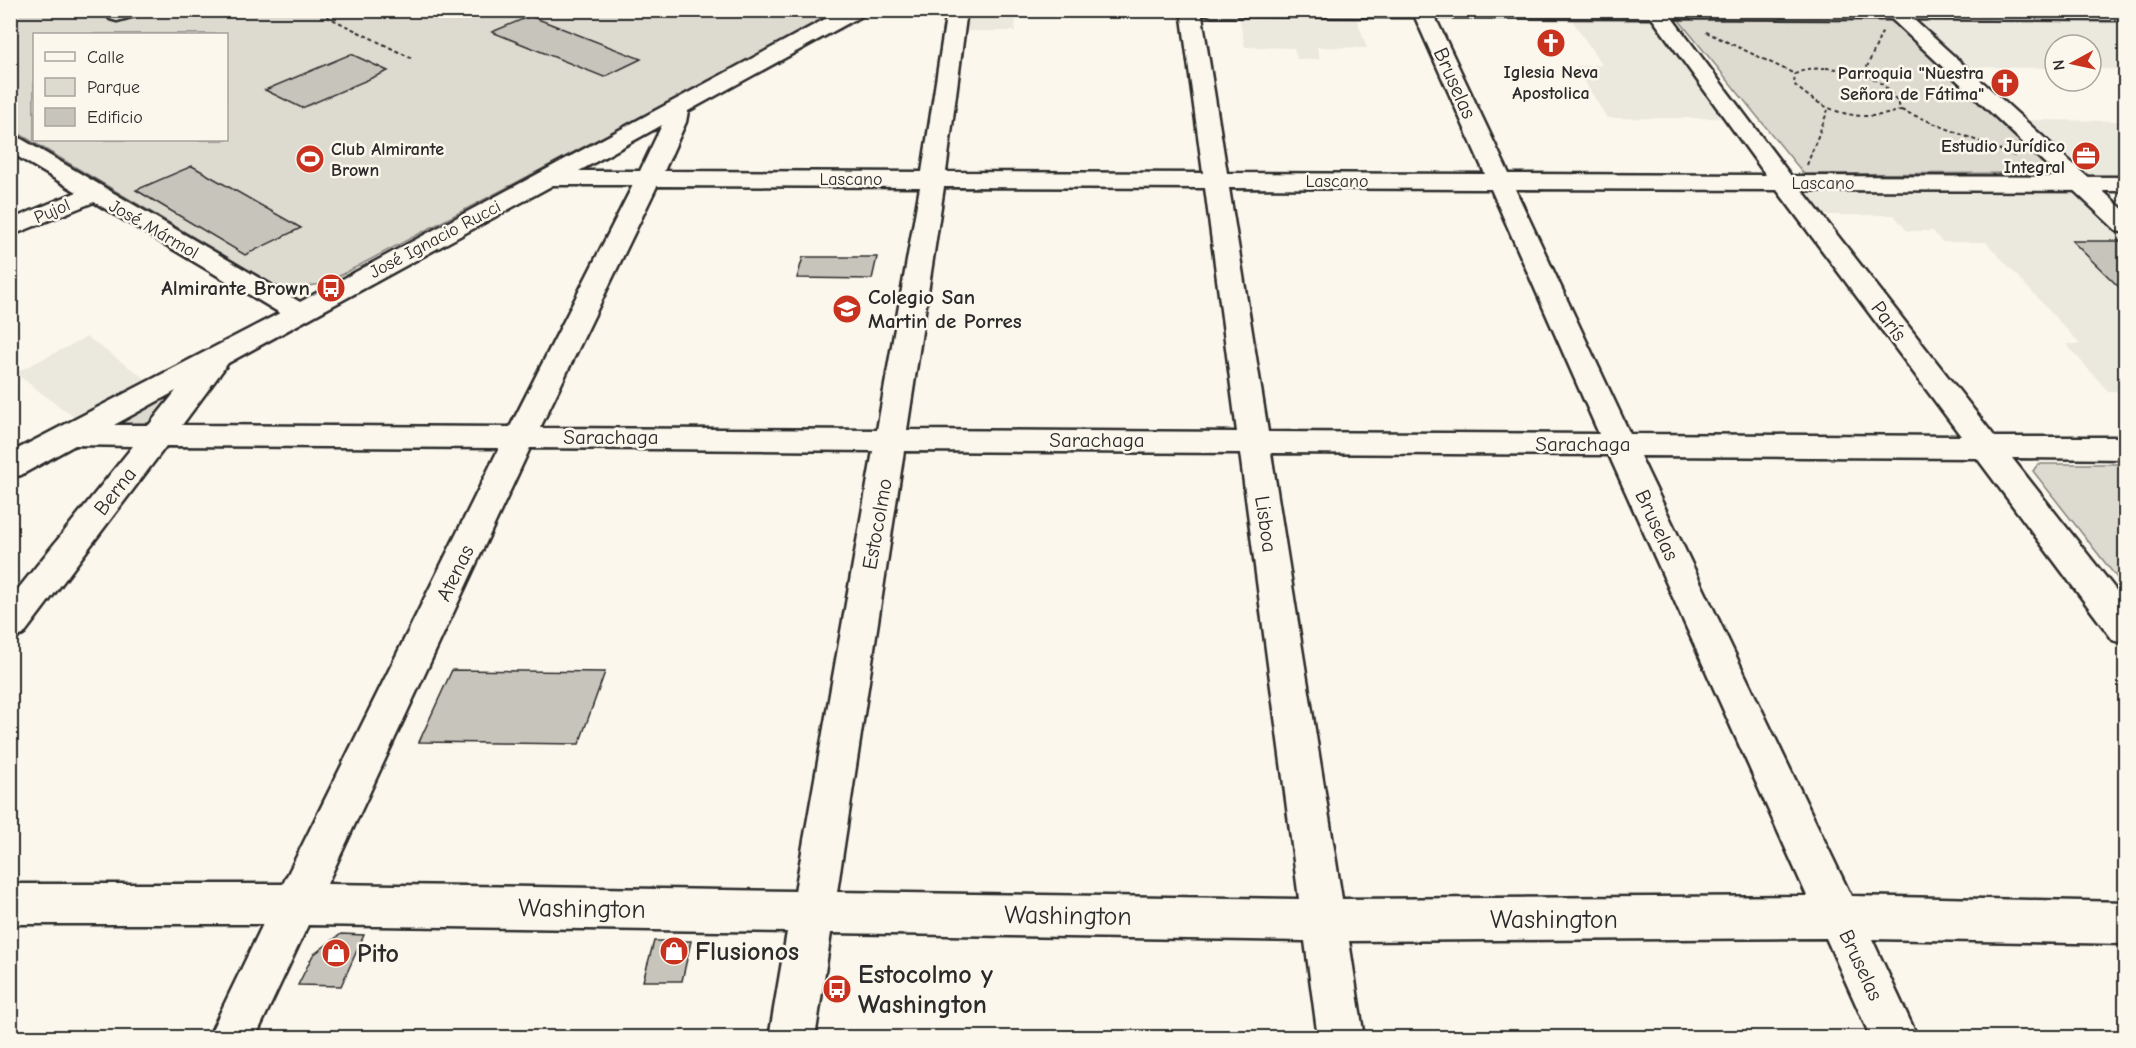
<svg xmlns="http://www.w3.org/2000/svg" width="2136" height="1048" font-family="'Comic Neue',sans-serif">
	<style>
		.built { fill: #ebe8de }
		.green { fill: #dddad0; stroke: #84827e; stroke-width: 1.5; fill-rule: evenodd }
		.building { fill: #c7c4bc; stroke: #2b2b2b; stroke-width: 1.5 }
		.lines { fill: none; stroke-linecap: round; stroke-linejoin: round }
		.minor-casing { stroke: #2b2b2b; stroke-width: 5 }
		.major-casing { stroke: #2b2b2b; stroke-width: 5 }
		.path { stroke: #2b2b2b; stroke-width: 2; stroke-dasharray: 4 3; stroke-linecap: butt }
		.minor { fill: #fbf7ec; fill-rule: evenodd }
		.major { fill: #fbf7ec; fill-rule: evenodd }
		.labels { text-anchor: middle; stroke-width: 5; stroke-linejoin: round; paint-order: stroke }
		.far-poi-label { font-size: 18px; font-weight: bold; fill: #2b2b2b; stroke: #fbf7ec; text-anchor: end }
		.far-street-label { font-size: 18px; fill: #2b2b2b; stroke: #fbf7ec }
		.street-label { font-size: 21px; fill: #2b2b2b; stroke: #fbf7ec }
		.poi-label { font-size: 21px; font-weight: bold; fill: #2b2b2b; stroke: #fbf7ec; text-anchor: end }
		.near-street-label { font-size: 26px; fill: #2b2b2b; stroke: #fbf7ec }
		.near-poi-label { font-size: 26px; font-weight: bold; fill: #2b2b2b; stroke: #fbf7ec; text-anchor: start }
	</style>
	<rect width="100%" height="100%" fill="#fbf7ec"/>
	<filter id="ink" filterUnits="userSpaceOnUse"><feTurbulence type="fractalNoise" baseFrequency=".0167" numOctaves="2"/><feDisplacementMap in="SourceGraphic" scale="12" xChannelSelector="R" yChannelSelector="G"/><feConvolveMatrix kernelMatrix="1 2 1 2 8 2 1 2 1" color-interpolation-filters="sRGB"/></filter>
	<g filter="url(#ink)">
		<path class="built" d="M976 13 1016 14 1015 31H963L965 17Z
			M1239 16 1356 17 1367 48 1317 47 1320 59H1297L1294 48 1245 47Z
			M1570 17H1641L1653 22 1726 118H1607L1575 66 1602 65Z
			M1918 19H2126L2125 70 2091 68V45H2055V68L1966 67 1916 24Z
			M2024 120 2125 121V178H2096L2079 172Z
			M1804 189 2062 190 2074 194 2125 240V391H2108L2066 344H2080L1986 242H1942L1933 231H1907L1894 215H1820L1802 192Z
			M87 337 151 383 79 421 15 373Z"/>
		<path class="green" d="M11 11H841L324 284 281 289 11 129ZM34 34H226V140H34Z
			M1888 18 2057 173 1804 174 1678 19Z
			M182 385 151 424 146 427H112V420Z
			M2038 464H2125V588L2033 471Z"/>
		<path class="building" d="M530 16 641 59 604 77 492 32Z
			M351 54 388 71 302 108 265 90Z
			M192 166 301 228 245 255 136 190Z
			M2072 241H2126V294Z
			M803 257H877L872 279 797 278Z
			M452 670 605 672 579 744 419 742Z
			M341 934 364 935 341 986 298 985 313 955Z
			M654 941H691L682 981H643Z"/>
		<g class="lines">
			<g class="minor-casing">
				<path id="minor" d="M111 10H144L142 14 117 21 110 19 107 15Z
					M842 10H867L865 14 688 111 686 122 664 171 922 172 947 10H967L946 172 1203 173 1181 10H1201L1227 173 1485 174 1415 17 1212 16 1205 14 1203 10H2126V20L1672 18 1791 176 2126 177V191L1802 190 1995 437H2126V459L2012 458 2126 603V644L2113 640 1977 458 1640 456 1851 896 2126 902V944L1872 939 1918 1038H1871L1826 938 1349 941 1364 1038H1318L1305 941 831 933 815 1038H769L787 932 308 925 255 1038H208L263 924H10V884H283L499 448 166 446 23 635 10 639V599L133 446 75 445 21 475 10 478V453L280 313 94 202 10 236V220L77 192 10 152V135L18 137 300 302ZM1435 17 1652 18 1766 175 1509 174ZM662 125 640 171H579ZM553 185H633L510 427 182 425 228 363ZM657 186 920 187 877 430 540 428ZM944 187 1205 188 1237 432 907 430ZM1229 188 1491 189 1599 434 1268 432ZM1515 189 1777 190 1961 436 1630 434ZM176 391 149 425H114ZM530 448 873 451 795 891 327 884ZM904 451 1240 453 1299 899 837 892ZM1271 453 1609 455 1807 896 1342 899Z"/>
			</g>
			<g class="major-casing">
				<path id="major" d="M1882 10H1903L2126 212V233L2117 231Z"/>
			</g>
			<path class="path" d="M314 10 411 58
				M1706 32 1795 74
				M1826 68C1858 70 1888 77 1901 110 1861 124 1824 113 1794 84L1795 74 1807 69Z
				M1864 74 1883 30
				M1901 110 2017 157
				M1807 165 1828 110"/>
			<use href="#minor" class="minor"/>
			<use href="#major" class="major"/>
		</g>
	</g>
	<defs>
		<g id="church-disc" transform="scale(1.5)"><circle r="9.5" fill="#c8321e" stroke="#fbf7ec"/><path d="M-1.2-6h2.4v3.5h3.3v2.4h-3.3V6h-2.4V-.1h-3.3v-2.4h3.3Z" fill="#fff"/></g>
		<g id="office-disc" transform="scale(1.5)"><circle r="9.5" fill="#c8321e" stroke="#fbf7ec"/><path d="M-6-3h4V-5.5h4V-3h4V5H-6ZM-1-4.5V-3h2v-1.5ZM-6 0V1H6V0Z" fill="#fff"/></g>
		<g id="stadium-disc" transform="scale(1.5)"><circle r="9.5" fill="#c8321e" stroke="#fbf7ec"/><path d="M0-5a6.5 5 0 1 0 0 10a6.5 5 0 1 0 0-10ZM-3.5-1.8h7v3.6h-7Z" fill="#fff"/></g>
		<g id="bus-disc" transform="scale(1.5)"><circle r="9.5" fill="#c8321e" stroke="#fbf7ec"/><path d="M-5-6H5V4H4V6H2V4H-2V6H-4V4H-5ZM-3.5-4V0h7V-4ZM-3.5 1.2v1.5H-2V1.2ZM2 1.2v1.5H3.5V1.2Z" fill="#fff"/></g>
		<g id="school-disc" transform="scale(1.5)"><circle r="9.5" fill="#c8321e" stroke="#fbf7ec"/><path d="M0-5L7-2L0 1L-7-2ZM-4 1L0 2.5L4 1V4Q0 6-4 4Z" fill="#fff"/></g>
		<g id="shop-disc" transform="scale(1.5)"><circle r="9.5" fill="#c8321e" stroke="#fbf7ec"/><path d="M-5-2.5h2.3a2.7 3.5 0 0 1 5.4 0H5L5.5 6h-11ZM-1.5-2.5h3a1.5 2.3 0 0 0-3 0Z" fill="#fff"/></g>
	</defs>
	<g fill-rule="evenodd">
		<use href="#church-disc" x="1551" y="43"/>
		<use href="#church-disc" x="2005" y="83"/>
		<use href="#office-disc" x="2086" y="156"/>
		<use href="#stadium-disc" x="310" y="159"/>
		<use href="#bus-disc" x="331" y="288"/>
		<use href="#school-disc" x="847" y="309"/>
		<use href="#shop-disc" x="674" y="951"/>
		<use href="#shop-disc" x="336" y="953"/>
		<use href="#bus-disc" x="837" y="989"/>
	</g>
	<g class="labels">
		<g class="far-poi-label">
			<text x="1551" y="78" text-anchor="middle">Iglesia Neva<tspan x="1551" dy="21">Apostolica</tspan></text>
			<text x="1984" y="79">Parroquia "Nuestra<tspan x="1984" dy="21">Señora de Fátima"</tspan></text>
			<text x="2065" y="152">Estudio Jurídico<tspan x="2065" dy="21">Integral</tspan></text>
			<text x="331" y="155" text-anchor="start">Club Almirante<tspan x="331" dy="21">Brown</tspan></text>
		</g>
		<g class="far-street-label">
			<text x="851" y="185">Lascano</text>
			<text x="1337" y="187">Lascano</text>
			<text x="1823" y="189">Lascano</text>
			<text transform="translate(52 211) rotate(-23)" y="6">Pujol</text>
			<text transform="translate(154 229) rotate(30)" y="6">José Mármol</text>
			<text transform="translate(435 239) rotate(-28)" y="6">José Ignacio Rucci</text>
		</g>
		<g class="street-label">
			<text transform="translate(1455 83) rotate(66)" y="7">Bruselas</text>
			<text transform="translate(1889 321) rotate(53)" y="7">París</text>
			<text x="611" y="444">Sarachaga</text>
			<text x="1097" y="447">Sarachaga</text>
			<text x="1583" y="451">Sarachaga</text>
			<text transform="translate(115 491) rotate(-52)" y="7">Berna</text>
			<text transform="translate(877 524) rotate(-80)" y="7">Estocolmo</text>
			<text transform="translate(1266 524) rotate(82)" y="7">Lisboa</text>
			<text transform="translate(1657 525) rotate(65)" y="7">Bruselas</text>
			<text transform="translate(455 573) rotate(-64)" y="7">Atenas</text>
			<text transform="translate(1861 965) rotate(65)" y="7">Bruselas</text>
		</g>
		<g class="poi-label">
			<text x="310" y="295">Almirante Brown</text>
			<text x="868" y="304" text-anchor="start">Colegio San<tspan x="868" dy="24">Martin de Porres</tspan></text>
		</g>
		<g class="near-street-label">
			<text transform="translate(582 908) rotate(1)" y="9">Washington</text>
			<text transform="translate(1068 915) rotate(1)" y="9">Washington</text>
			<text x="1554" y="928">Washington</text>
		</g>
		<g class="near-poi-label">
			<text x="695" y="960">Flusionos</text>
			<text x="357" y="962">Pito</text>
			<text x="858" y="983">Estocolmo y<tspan x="858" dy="30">Washington</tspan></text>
		</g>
	</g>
	<rect width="2136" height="1048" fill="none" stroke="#fbf7ec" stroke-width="36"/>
	<rect x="18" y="18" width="2100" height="1012" fill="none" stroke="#2b2b2b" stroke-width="2" filter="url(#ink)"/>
	<rect x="33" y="33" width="195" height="108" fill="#fbf7ec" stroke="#a8a59f" stroke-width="1.5"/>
	<rect x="45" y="52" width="30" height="9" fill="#fbf7ec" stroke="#a8a59f" stroke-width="1.5"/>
	<text x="87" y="63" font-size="18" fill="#2b2b2b">Calle</text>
	<rect x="45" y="78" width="30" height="18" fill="#dddad0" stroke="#a8a59f" stroke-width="1.5"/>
	<text x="87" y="93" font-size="18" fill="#2b2b2b">Parque</text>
	<rect x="45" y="108" width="30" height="18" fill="#c7c4bc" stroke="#a8a59f" stroke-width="1.5"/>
	<text x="87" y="123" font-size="18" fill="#2b2b2b">Edificio</text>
	<g transform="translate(2073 63) rotate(262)"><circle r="28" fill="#fbf7ec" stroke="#a8a59f" stroke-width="1.5"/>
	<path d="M0-4.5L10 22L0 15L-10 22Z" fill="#c8321e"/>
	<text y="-9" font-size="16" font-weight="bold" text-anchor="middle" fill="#2b2b2b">N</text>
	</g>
</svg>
